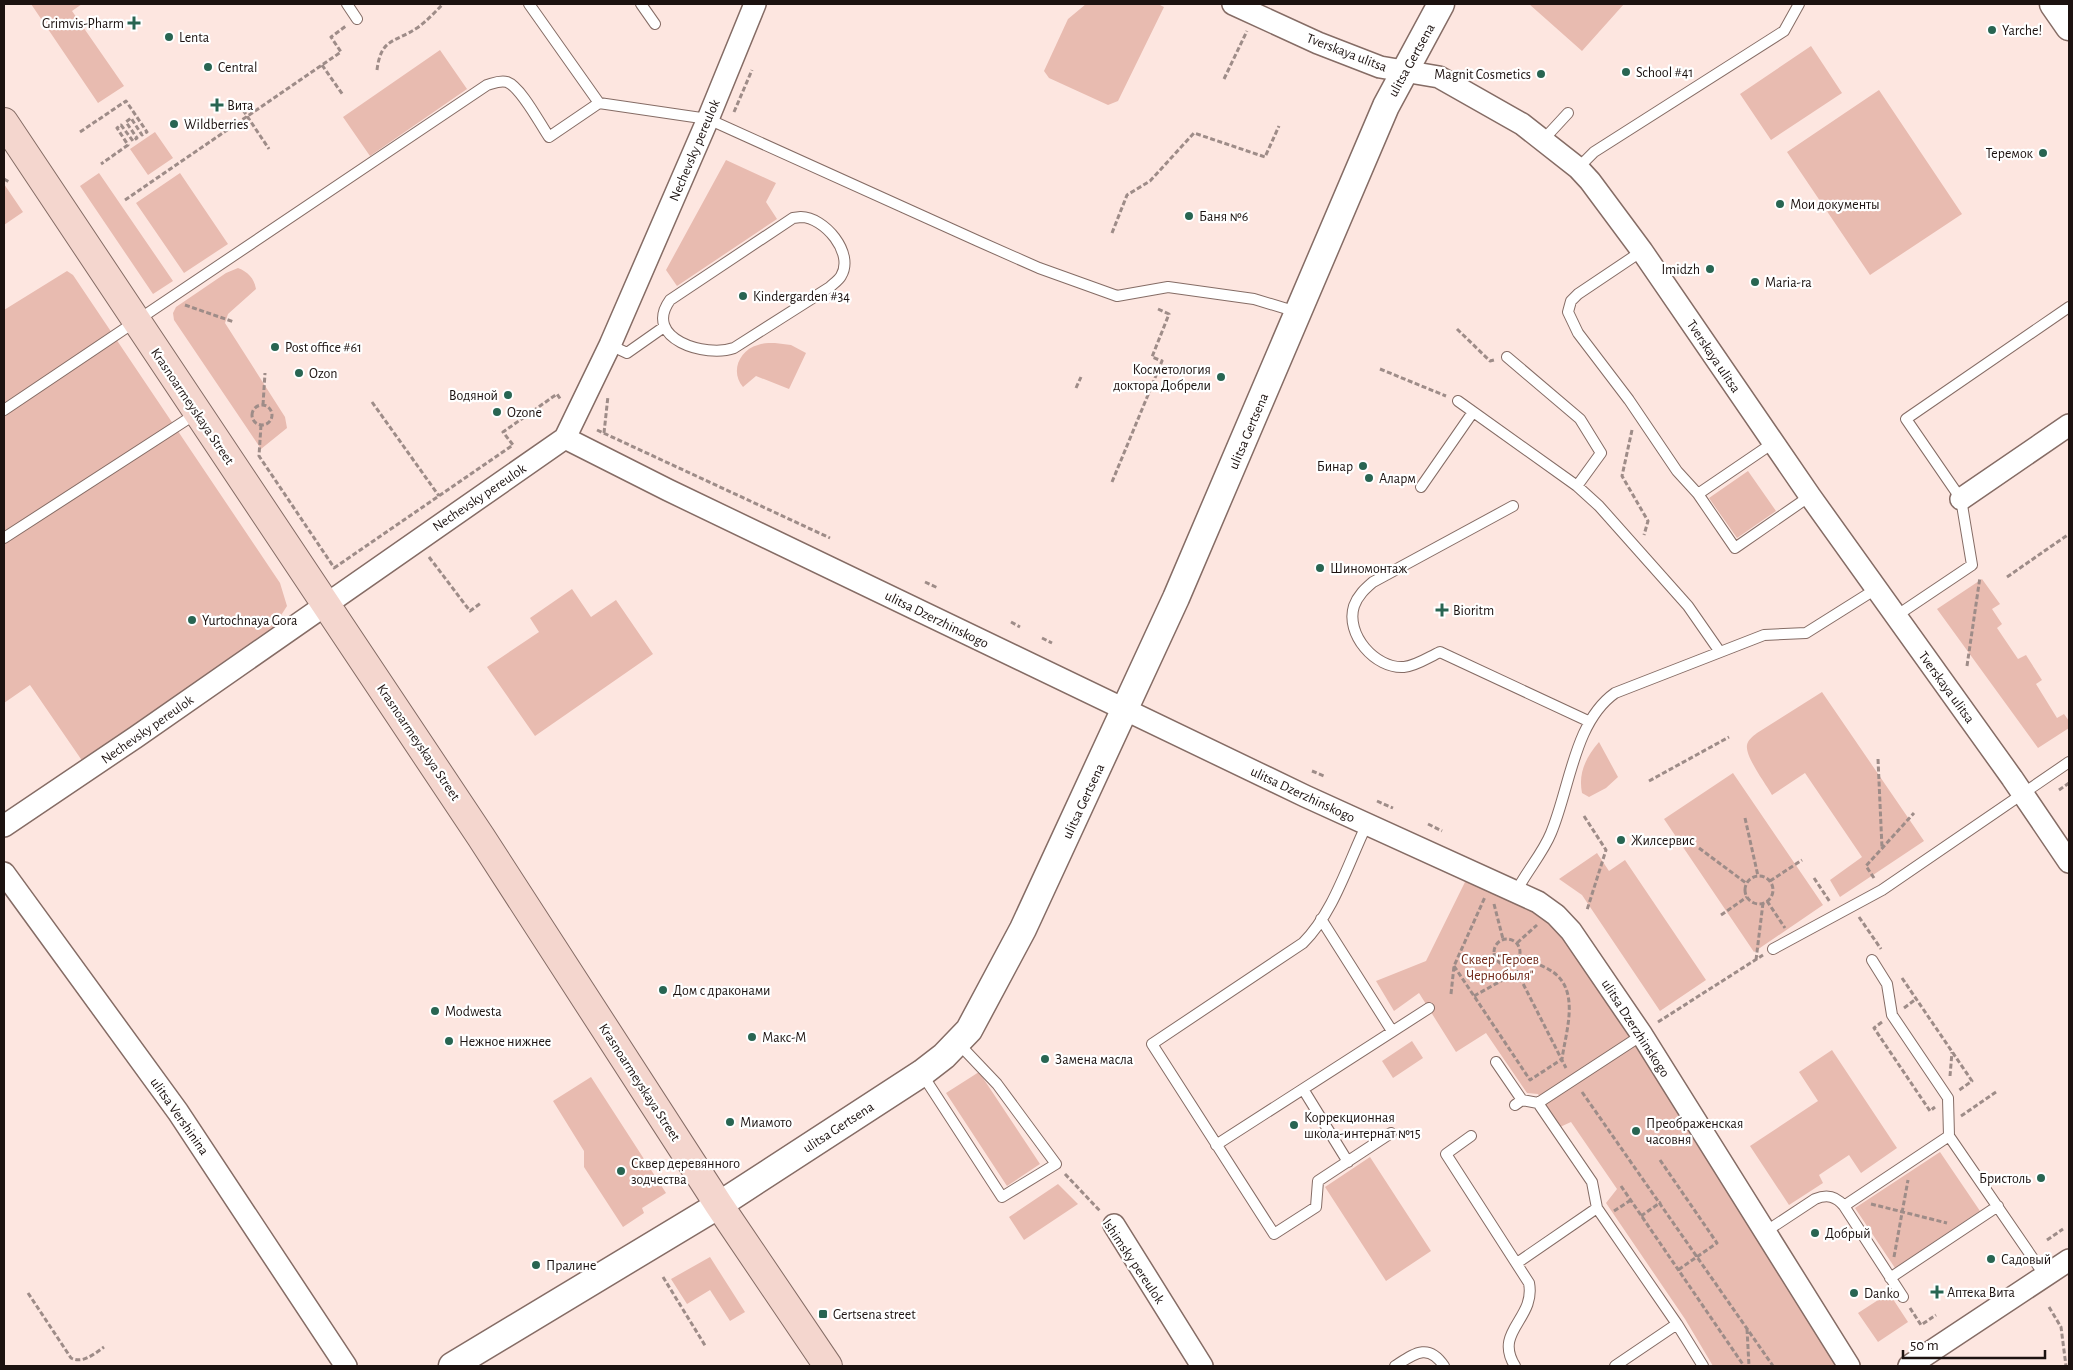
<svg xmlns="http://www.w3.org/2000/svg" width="2073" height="1370" font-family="'Alegreya Sans',sans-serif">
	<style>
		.green { fill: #e8bbb0 }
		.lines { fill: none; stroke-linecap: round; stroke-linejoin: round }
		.service-casing { stroke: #856c65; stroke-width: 12 }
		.minor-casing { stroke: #856c65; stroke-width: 24 }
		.tertiary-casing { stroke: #856c65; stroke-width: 29 }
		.secondary-casing { stroke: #856c65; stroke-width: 30 }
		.path { stroke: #9e8c88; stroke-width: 3; stroke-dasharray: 5 2.5; stroke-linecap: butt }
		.service { stroke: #fff; stroke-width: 10 }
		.minor { stroke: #fff; stroke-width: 21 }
		.tertiary { stroke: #fff; stroke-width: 26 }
		.secondary { stroke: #f4d6ce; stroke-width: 28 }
		.poi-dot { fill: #286552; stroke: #fff; stroke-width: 2 }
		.labels { text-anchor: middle; stroke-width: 4.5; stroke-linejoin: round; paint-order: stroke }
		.poi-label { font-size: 14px; fill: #1c1210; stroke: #fff; text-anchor: start }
		.street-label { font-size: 14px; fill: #1c1210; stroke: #fff }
		.park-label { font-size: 14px; fill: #702919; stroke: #fff }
	</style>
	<rect width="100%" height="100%" fill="#fde6e0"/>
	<path class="green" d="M31 4H82L72 11 124 86 98 103Z
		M1086 4H1158L1164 7 1118 101 1108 105 1049 78 1044 71 1068 19Z
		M1529 4H1624L1582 51Z
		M1811 46 1842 93 1771 140 1740 94Z
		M440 50 467 89 370 156 343 117Z
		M1879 90 1962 214 1870 275 1787 152Z
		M155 132 173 158 148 175 130 149Z
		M726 160 776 183 766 202 777 219 677 286 666 270Z
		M99 173 173 281 153 294 80 186Z
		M180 173 228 244 184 273 136 203Z
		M4 184 23 212 4 225Z
		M238 268C248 272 254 278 256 289L228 314 225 323 285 417 287 428 261 449 174 320 173 313 176 307 226 273Z
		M67 271 73 275 280 583 287 606 271 631 83 762 30 685 4 703V310Z
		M775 343 791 345 806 353 789 389 756 376 743 387C730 372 739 350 758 345 763 343 769 343 775 343Z
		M1748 471 1776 511 1737 538 1709 498Z
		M1982 579 2000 604 1992 609 2002 624 1997 628 2018 659 2026 655 2042 680 2036 684 2057 718 2064 714 2069 721V728L2038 748 1937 609Z
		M572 589 591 617 616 600 653 654 535 736 487 667 539 632 530 618Z
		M1822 692 1924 841 1840 897 1830 880 1862 857 1805 773 1772 795C1766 784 1745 757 1747 745 1748 740 1752 737 1757 733Z
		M1599 742 1618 777 1606 788 1589 797 1582 793C1578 773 1586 757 1599 742Z
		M1733 773 1823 905 1754 952 1664 819Z
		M1597 853 1609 871 1625 860 1706 980 1660 1011 1582 895 1559 879Z
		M1466 880 1534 910 1568 940 1635 1041 1706 1158 1839 1366H1713L1685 1319 1606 1203 1617 1189 1571 1122 1560 1127 1538 1094 1527 1093 1486 1033 1456 1052 1419 993 1394 1011 1376 981 1426 961Z
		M1412 1041 1423 1058 1393 1078 1382 1061Z
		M1832 1050 1897 1148 1861 1173 1849 1155 1819 1175 1823 1183 1789 1205 1750 1146 1818 1101 1799 1072Z
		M979 1072 1040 1164 1007 1186 946 1093Z
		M591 1077 666 1193 642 1208 644 1213 623 1227 584 1167V1151L553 1101Z
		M1940 1152 1980 1211 1895 1268 1855 1208Z
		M1370 1157 1431 1251 1386 1281 1325 1187Z
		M1058 1184 1078 1204 1024 1240 1009 1217Z
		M710 1257 745 1312 730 1321 710 1290 687 1304 671 1279Z
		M1889 1293 1908 1322 1878 1342 1858 1313Z"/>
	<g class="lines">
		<g class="service-casing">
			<path id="service" d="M347 4 357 19
				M529 4 599 103
				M641 4 655 24
				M1544 139 1568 113
				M1578 168 1594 152 1784 31 1799 4
				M801 217C824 217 855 253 841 276 839 280 833 284 830 287L734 348C706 358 642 339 670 300L793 218Z
				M1642 251 1578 294 1571 301 1568 312 1578 333 1629 400 1677 471 1698 494 1735 548 1810 496
				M610 345 627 353 664 327
				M1507 357 1580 419 1601 453 1577 486
				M1458 401 1577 486 1599 506 1688 606 1720 652
				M4 410 487 85C494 83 500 80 507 82 521 87 540 124 549 137L599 103 708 119 978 241 1039 268 1117 296 1168 287 1254 299 1297 312
				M1421 487 1473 412
				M1698 494 1773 443
				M1513 506 1373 582C1365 589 1358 595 1354 606 1345 634 1375 669 1404 667 1416 666 1429 657 1440 652L1588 721
				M4 538 197 413
				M1896 616 1972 565 1961 499 1906 419 2069 307
				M1367 824C1348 863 1334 912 1303 943L1152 1044 1274 1234 1316 1207 1318 1181 1391 1133
				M1516 892C1526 872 1543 853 1551 833 1570 788 1574 722 1615 693L1764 635 1806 633 1876 589
				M1321 919 1392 1031
				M1773 949 1882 890 2069 762
				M1872 960 1887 984 1892 1015 1948 1098 1949 1136
				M1496 1062 1522 1100
				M922 1074 1002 1197 1056 1164 997 1084 958 1043
				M1303 1089 1348 1162
				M1538 1103 1592 1182 1597 1208 1677 1324 1703 1366
				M1515 1105 1522 1100 1538 1103 1642 1035
				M1471 1136 1446 1154 1529 1283C1536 1319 1493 1331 1515 1366
				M1216 1145 1429 1008
				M1844 1206 1949 1136 2045 1276
				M1765 1232 1815 1199C1827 1194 1836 1196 1844 1206L1903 1297
				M1517 1263 1597 1208
				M1890 1278 1998 1206
				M1395 1366C1414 1354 1428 1342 1444 1366
				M1615 1366 1677 1324"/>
		</g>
		<g class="minor-casing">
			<path id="minor" d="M1233 4 1318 43 1380 67 1439 77 1522 124 1578 168 1590 181 1642 251 1810 496 2012 778 2069 862
				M565 438 668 490 1305 796 1538 902 1556 915 1571 931 1642 1035 1849 1366
				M1961 499 2069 425
				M4 826 136 737 565 438 610 345 708 119 755 4
				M4 873 178 1112 346 1366
				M1114 1225 1202 1366
				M1909 1366 2069 1260"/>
		</g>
		<g class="tertiary-casing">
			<path id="tertiary" d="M2053 4 2069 27
				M452 1366 719 1205 922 1073 944 1056 969 1030 1023 929 1176 598 1386 106 1441 4"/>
		</g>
		<g class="secondary-casing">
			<path id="secondary" d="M4 122 481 837 719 1205 828 1366"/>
		</g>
		<path class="path" d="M322 65 343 95
			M377 70C381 38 394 43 417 28 427 21 435 12 443 4
			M1224 79 1247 31
			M243 110 269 149
			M734 112 752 70
			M80 132 126 101 147 132 142 135 131 118 126 122 137 138 133 141 121 125 117 128 128 145 101 164
			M4 179 9 182
			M125 200 341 52 331 37 346 26
			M1112 233 1127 195 1150 181 1194 133 1265 157 1279 126
			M185 305 234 322
			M1457 329 1490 361 1494 360
			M1380 369 1446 396
			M1076 388 1081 377
			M372 402 439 496
			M263 405 265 373
			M252 415a10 10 0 1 1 20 0a10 10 0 1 1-20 0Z
			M261 425 259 456 335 569
			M597 430 830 538
			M1632 430 1622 476 1648 521 1644 535
			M604 433 608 396
			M1112 482 1162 361 1152 357 1169 314 1158 309
			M429 557 470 611 481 603
			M334 568 513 445 503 432 557 394 561 400
			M2007 577 2069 534
			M925 582 938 588
			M1011 622 1020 627
			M1042 638 1052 643
			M1967 666 1980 577
			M1878 759 1882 848
			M1312 771 1324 776
			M1649 781 1729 737
			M2059 790 2069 783
			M1377 801 1393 808
			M1584 816 1606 850 1587 910
			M1745 818 1758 876
			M1428 824 1442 831
			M1699 848 1746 883
			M1745 890a14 14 0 1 1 28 0a14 14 0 1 1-28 0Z
			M1814 878 1830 902
			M1874 878 1866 866 1914 813
			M1770 881 1802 860
			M1767 901 1785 928
			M1494 904 1503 939
			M1721 915 1747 897
			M1859 917 1881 949
			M1494 952a13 13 0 1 1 26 0a13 13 0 1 1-26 0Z
			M1517 943 1537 925
			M1756 960 1763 903
			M1513 964 1566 1068
			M1454 966 1530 1080 1562 1059C1566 1030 1582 987 1548 969 1539 964 1529 961 1519 957
			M1902 978 1972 1081 1958 1091
			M1451 994 1454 966 1485 897
			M1474 996 1517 972
			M1904 1008 1916 999
			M1658 1022 1763 955
			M1882 1022 1874 1028 1930 1111 1935 1107
			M1950 1076 1952 1052
			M1582 1092 1773 1366
			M1961 1116 1996 1092
			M1660 1160 1717 1243 1678 1270
			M1065 1174 1100 1211
			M1621 1186 1744 1366
			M1871 1204 1947 1223
			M1614 1211 1631 1200
			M1641 1216 1661 1202
			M2047 1240 2063 1229
			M1894 1257 1908 1180
			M663 1277 706 1347
			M28 1293 71 1358C83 1364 94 1354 104 1347
			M2049 1307 2061 1327 2066 1366
			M1910 1308 1921 1325 1936 1315
			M1747 1329 1749 1366"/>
		<use href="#service" class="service"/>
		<use href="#minor" class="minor"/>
		<use href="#tertiary" class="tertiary"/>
		<use href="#secondary" class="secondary"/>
	</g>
	<g class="poi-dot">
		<path d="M131.5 15.5h5v5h5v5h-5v5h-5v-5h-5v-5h5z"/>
		<circle cx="1992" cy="30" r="5"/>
		<circle cx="169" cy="37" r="5"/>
		<circle cx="208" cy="67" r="5"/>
		<circle cx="1626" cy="72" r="5"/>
		<circle cx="1541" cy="74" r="5"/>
		<path d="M214.5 97.5h5v5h5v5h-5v5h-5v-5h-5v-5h5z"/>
		<circle cx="174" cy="124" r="5"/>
		<circle cx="2043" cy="153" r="5"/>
		<circle cx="1780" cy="204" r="5"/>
		<circle cx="1189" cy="216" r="5"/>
		<circle cx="1710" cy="269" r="5"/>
		<circle cx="1755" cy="282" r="5"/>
		<circle cx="743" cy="296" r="5"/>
		<circle cx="275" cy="347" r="5"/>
		<circle cx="299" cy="373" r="5"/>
		<circle cx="1221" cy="377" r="5"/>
		<circle cx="508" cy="395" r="5"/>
		<circle cx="497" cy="412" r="5"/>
		<circle cx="1363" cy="466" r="5"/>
		<circle cx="1369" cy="478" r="5"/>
		<circle cx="1320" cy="568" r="5"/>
		<path d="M1439.5 602.5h5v5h5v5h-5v5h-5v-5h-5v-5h5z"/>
		<circle cx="192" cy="620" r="5"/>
		<circle cx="1621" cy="840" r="5"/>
		<circle cx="663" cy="990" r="5"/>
		<circle cx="435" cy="1011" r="5"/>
		<circle cx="752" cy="1037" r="5"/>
		<circle cx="449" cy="1041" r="5"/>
		<circle cx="1045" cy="1059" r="5"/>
		<circle cx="730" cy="1122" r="5"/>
		<circle cx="1294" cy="1125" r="5"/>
		<circle cx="1636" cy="1131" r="5"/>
		<circle cx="621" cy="1171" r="5"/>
		<circle cx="2041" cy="1178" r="5"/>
		<circle cx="1815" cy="1233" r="5"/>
		<circle cx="1991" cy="1259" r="5"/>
		<circle cx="536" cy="1265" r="5"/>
		<path d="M1934.5 1284.5h5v5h5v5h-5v5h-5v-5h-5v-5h5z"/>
		<circle cx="1854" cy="1293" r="5"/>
		<rect x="818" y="1309" width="10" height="10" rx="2.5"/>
	</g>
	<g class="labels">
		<g class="poi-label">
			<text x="124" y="28" text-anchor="end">Grimvis-Pharm</text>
			<text x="2002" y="35">Yarche!</text>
			<text x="179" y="42">Lenta</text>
			<text x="218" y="72">Central</text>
			<text x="1636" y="77">School #41</text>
			<text x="1531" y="79" text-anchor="end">Magnit Cosmetics</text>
			<text x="227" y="110">Вита</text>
			<text x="184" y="129">Wildberries</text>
			<text x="2033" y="158" text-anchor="end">Теремок</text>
			<text x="1790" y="209">Мои документы</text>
			<text x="1199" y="221">Баня №6</text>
			<text x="1700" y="274" text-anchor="end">Imidzh</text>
			<text x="1765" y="287">Maria-ra</text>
			<text x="753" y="301">Kindergarden #34</text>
			<text x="285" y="352">Post office #61</text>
			<text x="1211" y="374" text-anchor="end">Косметология<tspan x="1211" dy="16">доктора Добрели</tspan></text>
			<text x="309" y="378">Ozon</text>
			<text x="498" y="400" text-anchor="end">Водяной</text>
			<text x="507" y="417">Ozone</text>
			<text x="1353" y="471" text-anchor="end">Бинар</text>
			<text x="1379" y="483">Аларм</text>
			<text x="1330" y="573">Шиномонтаж</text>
			<text x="1453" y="615">Bioritm</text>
			<text x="202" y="625">Yurtochnaya Gora</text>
			<text x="1631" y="845">Жилсервис</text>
			<text x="673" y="995">Дом с драконами</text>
			<text x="445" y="1016">Modwesta</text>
			<text x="762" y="1042">Макс-М</text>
			<text x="459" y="1046">Нежное нижнее</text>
			<text x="1055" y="1064">Замена масла</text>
			<text x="1304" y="1122">Коррекционная<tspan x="1304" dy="16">школа-интернат №15</tspan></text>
			<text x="740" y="1127">Миамото</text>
			<text x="1646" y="1128">Преображенская<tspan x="1646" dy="16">часовня</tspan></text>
			<text x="631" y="1168">Сквер деревянного<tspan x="631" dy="16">зодчества</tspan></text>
			<text x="2031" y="1183" text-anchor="end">Бристоль</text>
			<text x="1825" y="1238">Добрый</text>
			<text x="2001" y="1264">Садовый</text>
			<text x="546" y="1270">Пралине</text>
			<text x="1947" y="1297">Аптека Вита</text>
			<text x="1864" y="1298">Danko</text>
			<text x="833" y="1319">Gertsena street</text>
		</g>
		<g class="street-label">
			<text transform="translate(1347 52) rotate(21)" y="5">Tverskaya ulitsa</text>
			<text transform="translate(1411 60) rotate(-61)" y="5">ulitsa Gertsena</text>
			<text transform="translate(694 150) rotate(-67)" y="5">Nechevsky pereulok</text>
			<text transform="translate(1714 356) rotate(56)" y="5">Tverskaya ulitsa</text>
			<text transform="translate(193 406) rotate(56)" y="5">Krasnoarmeyskaya Street</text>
			<text transform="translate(1248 431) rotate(-67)" y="5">ulitsa Gertsena</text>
			<text transform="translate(479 497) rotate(-34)" y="5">Nechevsky pereulok</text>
			<text transform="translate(937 619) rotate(26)" y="5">ulitsa Dzerzhinskogo</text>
			<text transform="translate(1947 687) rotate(54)" y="5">Tverskaya ulitsa</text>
			<text transform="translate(147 729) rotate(-35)" y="5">Nechevsky pereulok</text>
			<text transform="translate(419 742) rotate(56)" y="5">Krasnoarmeyskaya Street</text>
			<text transform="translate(1303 794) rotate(25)" y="5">ulitsa Dzerzhinskogo</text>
			<text transform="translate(1083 801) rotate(-65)" y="5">ulitsa Gertsena</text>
			<text transform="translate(1636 1028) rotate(57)" y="5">ulitsa Dzerzhinskogo</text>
			<text transform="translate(640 1082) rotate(57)" y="5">Krasnoarmeyskaya Street</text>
			<text transform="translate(180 1116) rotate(55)" y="5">ulitsa Vershinina</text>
			<text transform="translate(838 1127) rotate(-33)" y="5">ulitsa Gertsena</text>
			<text transform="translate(1134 1261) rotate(56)" y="5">Ishimsky pereulok</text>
		</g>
		<g class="park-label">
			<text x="1500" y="964">Сквер "Героев<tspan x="1500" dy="16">Чернобыля"</tspan></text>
		</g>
	</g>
	<rect width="2073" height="1370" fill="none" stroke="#1c1210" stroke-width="10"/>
	<path d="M1903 1350v8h142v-8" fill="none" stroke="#1c1210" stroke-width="2.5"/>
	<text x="1910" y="1350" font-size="15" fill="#1c1210" stroke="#ffffff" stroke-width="4" paint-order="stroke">50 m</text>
</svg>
